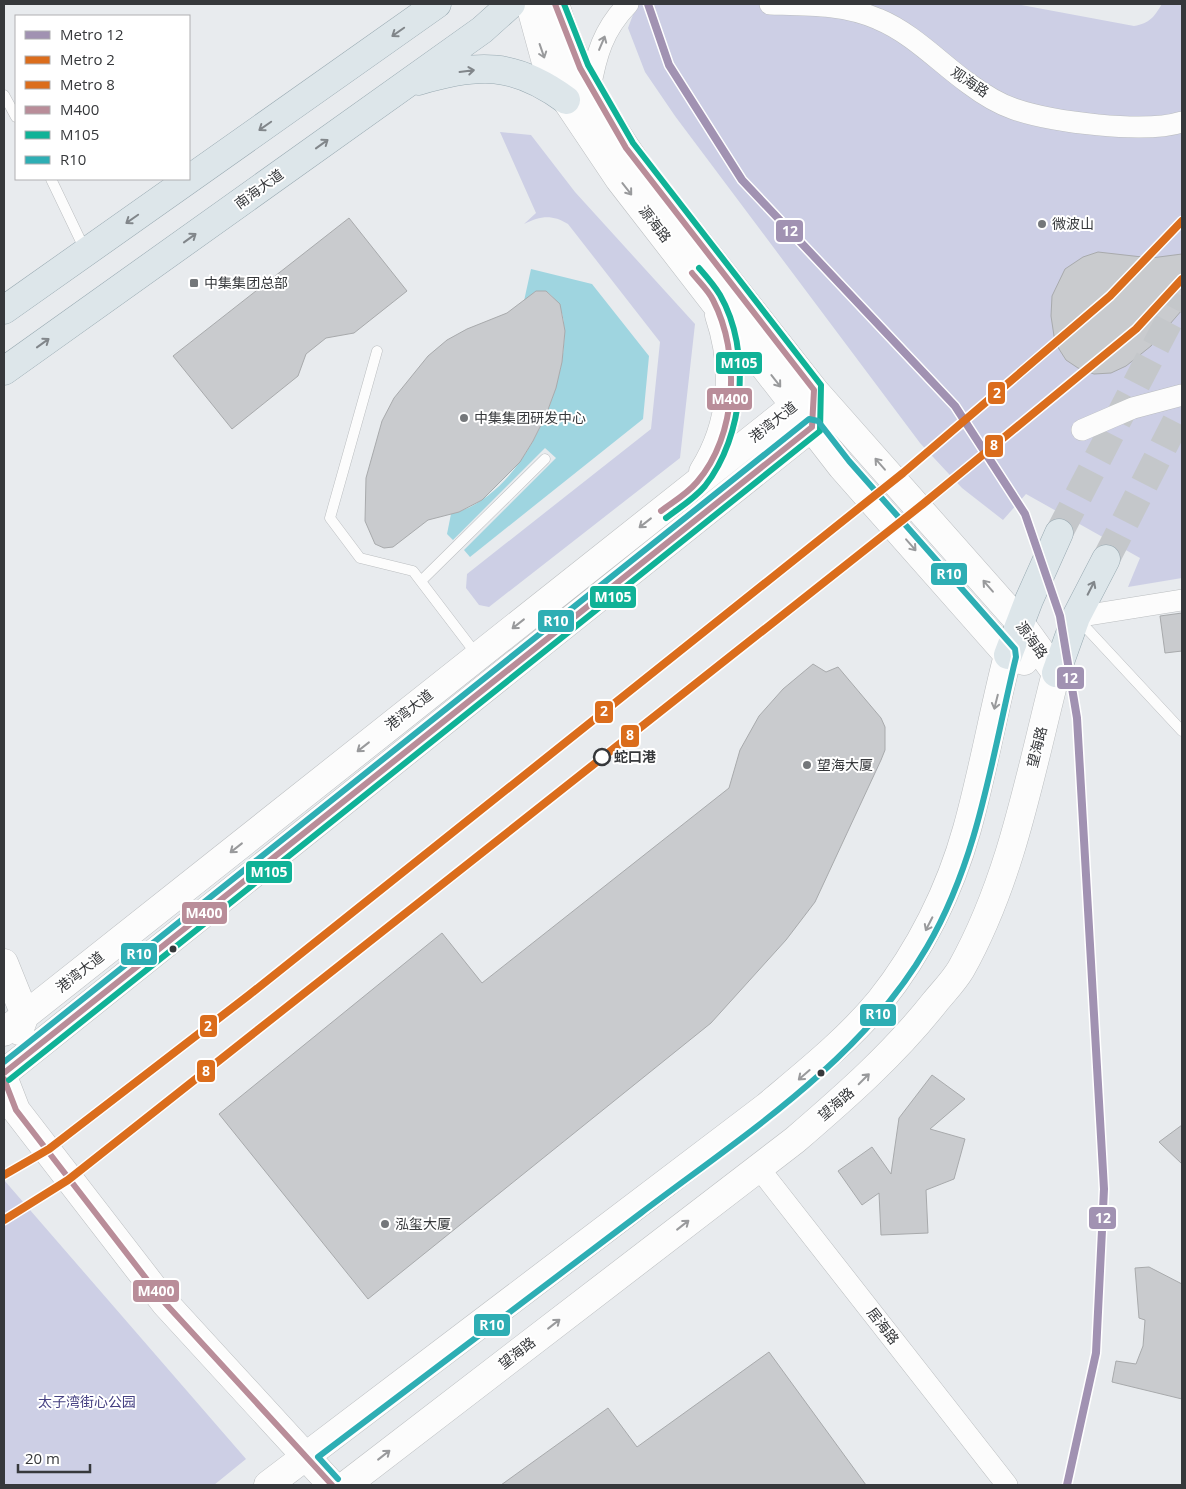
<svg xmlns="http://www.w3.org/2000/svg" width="1186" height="1489" font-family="'Open Sans','Noto Sans SC',sans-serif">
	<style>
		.green { fill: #cdcfe5 }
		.water { fill: #9fd5e0 }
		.building { fill: #c9cbce; stroke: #a8aaac }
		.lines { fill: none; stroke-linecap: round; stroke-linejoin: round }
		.primary-tunnel { stroke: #c4c7ca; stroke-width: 28; stroke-dasharray: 28 14; stroke-linecap: butt }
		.lane-casing { stroke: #bbbec0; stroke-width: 11 }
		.street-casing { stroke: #bbbec0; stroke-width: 22 }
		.secondary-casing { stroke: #bbbec0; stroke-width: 29 }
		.primary-casing { stroke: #98a9b1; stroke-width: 29 }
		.lane { stroke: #fcfcfc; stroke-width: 10 }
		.street { stroke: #fcfcfc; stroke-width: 21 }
		.secondary { stroke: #fcfcfc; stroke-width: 28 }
		.primary { stroke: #dde6ea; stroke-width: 28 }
		.bus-1-casing { stroke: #fff; stroke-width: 10 }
		.bus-2-casing { stroke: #fff; stroke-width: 10 }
		.bus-3-casing { stroke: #fff; stroke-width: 10 }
		.bus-1 { stroke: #b98d99; stroke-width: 6 }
		.bus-2 { stroke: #10b297; stroke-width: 6 }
		.bus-3 { stroke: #2eaeb4; stroke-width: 6 }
		.metro-1-casing { stroke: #fff; stroke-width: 11 }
		.metro-2-casing { stroke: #fff; stroke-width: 11 }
		.metro-3-casing { stroke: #fff; stroke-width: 11 }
		.metro-1 { stroke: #a192b2; stroke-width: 8 }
		.metro-2 { stroke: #db6d1c; stroke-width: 8 }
		.metro-3 { stroke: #db6d1c; stroke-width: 8 }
		.oneway { stroke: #81868a }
		.oneway2 { stroke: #999a9c }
		.poi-dot { fill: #74777a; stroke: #fff; stroke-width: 2 }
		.stop-dot { fill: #fff; stroke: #36383b; stroke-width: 2.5 }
		.bus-dot { fill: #36383b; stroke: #fff; stroke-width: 2 }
		.labels { text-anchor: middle; stroke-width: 4; stroke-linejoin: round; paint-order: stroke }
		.street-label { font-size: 14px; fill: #36383b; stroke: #fff }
		.poi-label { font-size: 14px; fill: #36383b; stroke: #fff; text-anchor: start }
		.stop-label { font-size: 14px; font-weight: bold; fill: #36383b; stroke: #fff; text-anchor: start }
		.park-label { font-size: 14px; fill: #454082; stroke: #fff }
		.line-badge { stroke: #fff; stroke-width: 2 }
		.badge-label { font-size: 14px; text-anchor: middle; font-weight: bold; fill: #fff }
	</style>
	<rect width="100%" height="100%" fill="#e8ebee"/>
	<path class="green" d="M637 4H1016L1134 26C1150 23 1154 17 1162 4H1182V578L1128 587 1140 558 1026 494 1003 520 962 488 920 443 675 116 645 72 628 28Z
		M500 132 531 135 575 192 695 324 680 458 489 607 479 605 466 588 467 574 651 429 660 342 568 224C552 214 540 216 524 224L536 213Z
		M4 1180 246 1459 214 1485H4Z"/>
	<path class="water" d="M531 269 592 284 649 356 643 419 470 557 464 550 556 458 545 448 453 540 447 534 451 514C516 498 559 406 564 345 565 322 565 306 546 291H536L524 301Z"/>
	<path class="building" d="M349 218 407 291 354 333 326 338 306 354 298 376 232 429 173 356Z
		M1098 252 1151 258 1182 254V310L1151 346 1126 366 1111 373 1094 374 1078 368 1066 360 1059 349 1054 336 1051 316 1052 296 1065 269 1083 257Z
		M536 291H546L560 304 565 331 562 362 556 388 546 415 533 441 520 462 482 500 459 512 428 520 393 547 384 548 375 544 365 521 366 478 382 421 394 398 428 356 447 340 467 329 507 313Z
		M1182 613V651L1165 653 1160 616Z
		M813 664 826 672 838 667 881 718 885 727V750L881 760 815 902 786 940 711 1023 368 1299 219 1114 442 933 482 983 729 788 740 750 759 716 783 689Z
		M932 1075 965 1099 930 1129 965 1139 954 1179 926 1190 928 1233 881 1235 879 1193 862 1205 838 1171 872 1147 891 1174 899 1118Z
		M1182 1125V1164L1159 1142Z
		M1149 1267 1182 1284V1399L1112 1382 1116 1361 1136 1364 1143 1346 1145 1320 1139 1318 1135 1268Z
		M769 1352 866 1485H501L608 1408 637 1447Z"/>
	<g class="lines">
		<path class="primary-tunnel" d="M1059 533 1182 296
			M1106 559 1182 410"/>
		<g class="lane-casing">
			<path id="lane" d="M4 95 16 117
				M51 179 86 252
				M377 351 330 518 360 558 413 571 477 655
				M421 581 545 459
				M1077 618 1182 731"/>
		</g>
		<g class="street-casing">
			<path id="street" d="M770 4C807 5 844 4 878 19 912 33 939 62 968 83 980 92 999 104 1014 109 1052 122 1144 134 1182 122
				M590 89C596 55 603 30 628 4
				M1082 430 1133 408 1182 395
				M1076 617 1182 600
				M758 1167 1007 1485"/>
		</g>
		<g class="secondary-casing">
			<path id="secondary" d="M530 4 545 59 566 100 619 179 842 467 1008 655 1024 661
				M555 4C572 63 604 117 639 167L814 390 813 408
				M703 472C733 424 737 368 719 315
				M4 963 25 1015 19 1031
				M4 1032 814 390 1020 623 1056 673
				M4 1073 812 427
				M4 1079 16 1110 165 1303 332 1485
				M268 1485 766 1107C805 1074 847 1041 880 1001 920 951 950 890 967 829 983 772 993 713 1008 655
				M346 1485 795 1140C845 1097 894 1054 935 1002 944 991 954 981 961 969 1012 878 1030 774 1056 673"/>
		</g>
		<g class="primary-casing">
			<path id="primary" d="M418 81C479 63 514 62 566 100
				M4 310 437 4
				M4 371 482 30 511 4
				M1008 655 1029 600 1059 533
				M1056 673 1076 617 1106 559"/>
		</g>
		<use href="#lane" class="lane"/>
		<use href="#street" class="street"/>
		<use href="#secondary" class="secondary"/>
		<use href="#primary" class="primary"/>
		<g class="bus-1-casing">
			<path id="bus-1" d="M661 511C673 502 687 494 697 482 737 436 741 354 713 300 708 290 699 282 692 273
				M4 1073 812 427 814 390 626 148 580 68 555 4
				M4 1079 16 1110 165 1303 332 1485"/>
		</g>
		<g class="bus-2-casing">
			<path id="bus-2" d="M666 518C679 508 694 499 705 486 744 436 752 351 720 295 714 285 706 276 699 268
				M9 1080 820 431 821 385 633 143 588 65 564 4"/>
		</g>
		<g class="bus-3-casing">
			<path id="bus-3" d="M4 1062 809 419 818 421 849 461 1015 649 1016 657C992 756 979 858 927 947 861 1061 744 1135 641 1213 533 1294 426 1376 318 1457L338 1479"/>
		</g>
		<use href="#bus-1" class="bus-1"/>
		<use href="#bus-2" class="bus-2"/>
		<use href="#bus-3" class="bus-3"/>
		<g class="metro-1-casing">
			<path id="metro-1" d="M648 4 669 65 742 180 955 406 1025 514 1060 616 1077 718 1104 1189 1096 1353 1067 1485"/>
		</g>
		<g class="metro-2-casing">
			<path id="metro-2" d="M4 1175 49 1149 249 995 903 473 1110 296 1182 221"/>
		</g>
		<g class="metro-3-casing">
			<path id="metro-3" d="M4 1220 68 1180 923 504 1136 329 1182 279"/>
		</g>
		<use href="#metro-1" class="metro-1"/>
		<use href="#metro-2" class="metro-2"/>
		<use href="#metro-3" class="metro-3"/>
	</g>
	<defs><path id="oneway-shaft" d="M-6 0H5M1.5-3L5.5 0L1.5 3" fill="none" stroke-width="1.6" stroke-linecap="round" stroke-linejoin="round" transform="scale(1.25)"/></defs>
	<g class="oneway">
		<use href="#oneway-shaft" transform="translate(398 32) rotate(145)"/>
		<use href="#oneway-shaft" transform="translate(467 71) rotate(-7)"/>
		<use href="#oneway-shaft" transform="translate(265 126) rotate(145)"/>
		<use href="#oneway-shaft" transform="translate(322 144) rotate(-36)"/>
		<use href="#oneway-shaft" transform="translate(132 219) rotate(145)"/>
		<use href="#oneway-shaft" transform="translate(190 238) rotate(-36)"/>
		<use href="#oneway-shaft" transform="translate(43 343) rotate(-36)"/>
		<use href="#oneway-shaft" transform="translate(1091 588) rotate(-63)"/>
	</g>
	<g class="oneway2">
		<use href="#oneway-shaft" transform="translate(602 43) rotate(-67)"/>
		<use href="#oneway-shaft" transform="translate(542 51) rotate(71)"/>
		<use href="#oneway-shaft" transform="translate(627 189) rotate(52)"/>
		<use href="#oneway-shaft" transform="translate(776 381) rotate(52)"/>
		<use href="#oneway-shaft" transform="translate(880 464) rotate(-131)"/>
		<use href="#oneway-shaft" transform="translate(645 523) rotate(142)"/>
		<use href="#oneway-shaft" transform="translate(911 545) rotate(49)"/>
		<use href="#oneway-shaft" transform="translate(988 586) rotate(-131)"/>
		<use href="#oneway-shaft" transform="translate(518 624) rotate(142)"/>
		<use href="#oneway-shaft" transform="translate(996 702) rotate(104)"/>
		<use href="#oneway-shaft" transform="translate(363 747) rotate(142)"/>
		<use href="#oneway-shaft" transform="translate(236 848) rotate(142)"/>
		<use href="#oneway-shaft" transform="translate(929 924) rotate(117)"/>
		<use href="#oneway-shaft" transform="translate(804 1075) rotate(139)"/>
		<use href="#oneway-shaft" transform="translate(864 1079) rotate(-45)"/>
		<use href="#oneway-shaft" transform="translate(683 1225) rotate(-38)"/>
		<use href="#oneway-shaft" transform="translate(554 1324) rotate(-38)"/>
		<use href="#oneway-shaft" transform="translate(384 1455) rotate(-38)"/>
	</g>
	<g class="poi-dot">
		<circle cx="1042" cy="224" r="5"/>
		<rect x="189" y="278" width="10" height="10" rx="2.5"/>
		<circle cx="464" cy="418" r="5"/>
		<circle cx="807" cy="765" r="5"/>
		<circle cx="385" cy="1224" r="5"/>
	</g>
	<circle class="stop-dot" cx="602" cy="757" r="8"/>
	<g class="bus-dot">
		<circle cx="173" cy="949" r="4.5"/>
		<circle cx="821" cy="1073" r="4.5"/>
	</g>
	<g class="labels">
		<g class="street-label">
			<text transform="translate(970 82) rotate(34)" y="5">观海路</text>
			<text transform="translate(259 189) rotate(-36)" y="5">南海大道</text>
			<text transform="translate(655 224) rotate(52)" y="5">源海路</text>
			<text transform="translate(773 422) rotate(-38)" y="5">港湾大道</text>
			<text transform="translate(1032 640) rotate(54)" y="5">源海路</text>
			<text transform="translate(409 710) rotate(-38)" y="5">港湾大道</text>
			<text transform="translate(1037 747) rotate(-76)" y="5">望海路</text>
			<text transform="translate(80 972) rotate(-38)" y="5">港湾大道</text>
			<text transform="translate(836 1104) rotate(-41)" y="5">望海路</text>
			<text transform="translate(883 1326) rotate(52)" y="5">居海路</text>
			<text transform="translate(517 1353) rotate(-38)" y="5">望海路</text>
		</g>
		<g class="poi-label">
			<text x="1052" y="229">微波山</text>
			<text x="204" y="288">中集集团总部</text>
			<text x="474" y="423">中集集团研发中心</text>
			<text x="817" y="770">望海大厦</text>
			<text x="395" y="1229">泓玺大厦</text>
		</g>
		<g class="stop-label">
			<text x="614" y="762">蛇口港</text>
		</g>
		<g class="park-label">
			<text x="87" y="1407">太子湾街心公园</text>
		</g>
	</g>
	<g class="line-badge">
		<rect x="775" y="219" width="29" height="24" rx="5" fill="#a192b2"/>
		<rect x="715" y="351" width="48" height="24" rx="5" fill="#10b297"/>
		<rect x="987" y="381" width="19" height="24" rx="5" fill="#db6d1c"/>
		<rect x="706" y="387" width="47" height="24" rx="5" fill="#b98d99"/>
		<rect x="984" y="434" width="20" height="24" rx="5" fill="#db6d1c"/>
		<rect x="930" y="562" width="38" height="24" rx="5" fill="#2eaeb4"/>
		<rect x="589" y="585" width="48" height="24" rx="5" fill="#10b297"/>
		<rect x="537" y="609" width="38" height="24" rx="5" fill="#2eaeb4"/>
		<rect x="1056" y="666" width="29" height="24" rx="5" fill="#a192b2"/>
		<rect x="594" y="700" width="20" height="24" rx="5" fill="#db6d1c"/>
		<rect x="620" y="724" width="20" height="24" rx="5" fill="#db6d1c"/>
		<rect x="245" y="860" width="48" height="24" rx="5" fill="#10b297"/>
		<rect x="181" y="901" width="47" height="24" rx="5" fill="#b98d99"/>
		<rect x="120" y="942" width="38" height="24" rx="5" fill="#2eaeb4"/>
		<rect x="859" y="1003" width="38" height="24" rx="5" fill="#2eaeb4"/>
		<rect x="199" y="1014" width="19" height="24" rx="5" fill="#db6d1c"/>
		<rect x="196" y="1059" width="20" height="24" rx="5" fill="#db6d1c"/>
		<rect x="1088" y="1206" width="29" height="24" rx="5" fill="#a192b2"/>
		<rect x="132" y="1279" width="48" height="24" rx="5" fill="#b98d99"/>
		<rect x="473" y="1313" width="38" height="24" rx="5" fill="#2eaeb4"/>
	</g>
	<g class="badge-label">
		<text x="790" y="236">12</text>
		<text x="739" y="368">M105</text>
		<text x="997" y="398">2</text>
		<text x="730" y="404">M400</text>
		<text x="994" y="450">8</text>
		<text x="949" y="579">R10</text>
		<text x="613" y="602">M105</text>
		<text x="556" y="626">R10</text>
		<text x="1070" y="683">12</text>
		<text x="604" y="716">2</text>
		<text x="630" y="740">8</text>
		<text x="269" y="877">M105</text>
		<text x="204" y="918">M400</text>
		<text x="139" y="959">R10</text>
		<text x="878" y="1019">R10</text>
		<text x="208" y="1031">2</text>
		<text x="206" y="1076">8</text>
		<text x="1103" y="1223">12</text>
		<text x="156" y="1296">M400</text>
		<text x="492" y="1330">R10</text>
	</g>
	<rect width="1186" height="1489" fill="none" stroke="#36383b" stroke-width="10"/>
	<rect x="15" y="15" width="175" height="165" fill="#ffffff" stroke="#afafb1"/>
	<rect x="25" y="31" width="25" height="8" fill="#a192b2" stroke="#afafb1"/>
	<text x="60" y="40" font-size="15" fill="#36383b">Metro 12</text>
	<rect x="25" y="56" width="25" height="8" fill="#db6d1c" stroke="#afafb1"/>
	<text x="60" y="65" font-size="15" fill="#36383b">Metro 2</text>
	<rect x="25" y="81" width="25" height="8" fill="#db6d1c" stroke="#afafb1"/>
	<text x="60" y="90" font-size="15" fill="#36383b">Metro 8</text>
	<rect x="25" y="106" width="25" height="8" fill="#b98d99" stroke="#afafb1"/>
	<text x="60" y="115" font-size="15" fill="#36383b">M400</text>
	<rect x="25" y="131" width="25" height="8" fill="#10b297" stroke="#afafb1"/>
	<text x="60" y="140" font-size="15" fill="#36383b">M105</text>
	<rect x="25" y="156" width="25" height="8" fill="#2eaeb4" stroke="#afafb1"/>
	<text x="60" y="165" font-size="15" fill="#36383b">R10</text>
	<path d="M18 1464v8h72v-8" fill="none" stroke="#36383b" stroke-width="2.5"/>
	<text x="25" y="1464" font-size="15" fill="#36383b" stroke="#ffffff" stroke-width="4" paint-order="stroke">20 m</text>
</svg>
